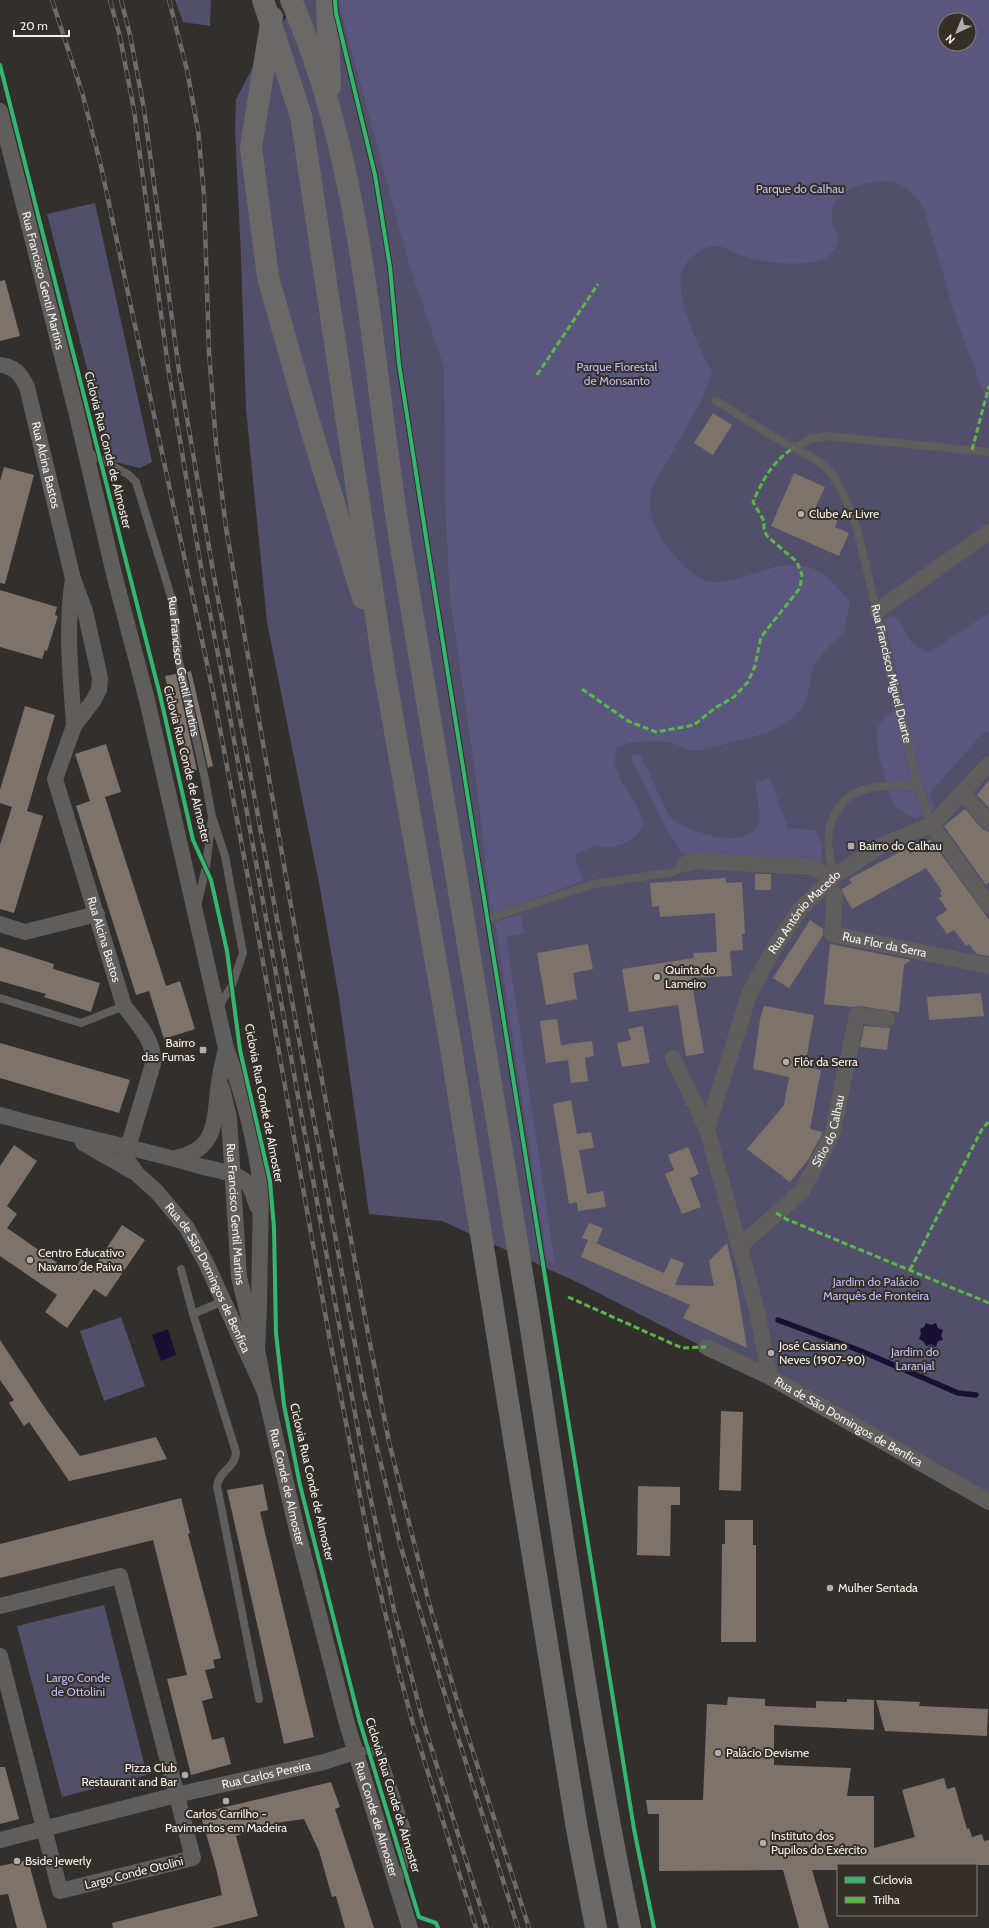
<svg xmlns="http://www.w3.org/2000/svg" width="989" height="1928" font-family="Cabin,sans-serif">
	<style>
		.green { fill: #524f6a; fill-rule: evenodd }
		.forest { fill: #5b567d; fill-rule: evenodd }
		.water { fill: #181032 }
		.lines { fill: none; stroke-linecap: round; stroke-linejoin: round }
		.stream { stroke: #181032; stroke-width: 5.5 }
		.building { fill: #7d736b }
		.service { stroke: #5f5e5d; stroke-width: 8 }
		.minor { stroke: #5f5e5d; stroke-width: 16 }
		.trunk { stroke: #6b6968; stroke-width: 22 }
		.rail-casing { stroke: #6e6c6b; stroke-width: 4.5 }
		.rail { stroke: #352f2a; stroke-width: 3; stroke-dasharray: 9; stroke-linecap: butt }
		.trunk-bridge { stroke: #6b6968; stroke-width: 22 }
		.quiet { stroke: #58b947; stroke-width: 3; stroke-dasharray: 6 3; stroke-linecap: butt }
		.cycleway-casing { stroke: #352f2a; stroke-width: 6 }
		.cycleway { stroke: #33b770; stroke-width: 4 }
		.poi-dot { fill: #b1adaa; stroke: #352f2a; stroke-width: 1.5 }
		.labels { text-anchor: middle; stroke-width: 4; stroke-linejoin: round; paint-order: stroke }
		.park-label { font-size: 12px; fill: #c1bcf6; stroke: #352f2a }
		.street-label { font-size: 12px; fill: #f5f1ee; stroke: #352f2a }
		.poi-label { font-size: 12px; fill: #f5f1ee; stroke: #352f2a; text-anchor: start }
	</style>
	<rect width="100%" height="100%" fill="#322f2d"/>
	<path class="green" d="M175 0H211L210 26 183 22Z
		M300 0H989V1503L748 1370 579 1283 442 1221 369 1214 339 998 320 888 267 622 246 409 241 257 235 130 236 99 264 46ZM945 20H969V44H945Z
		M95 203 152 462 140 468 111 461 47 214Z
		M121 1317 145 1386 104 1401 80 1331Z
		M104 1605 147 1775 62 1797 17 1626Z"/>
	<path class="forest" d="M338 0H989V408L956 318 924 209C917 196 907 186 893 182 881 180 871 182 860 185 843 189 829 203 832 222 833 226 836 229 837 233 841 245 831 258 819 261 795 266 768 264 744 256 735 254 725 246 716 246 706 246 699 251 692 257 689 260 684 265 683 269 672 294 700 349 712 372L702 399 651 490C647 510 654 530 667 546 677 559 695 581 713 582 729 583 754 573 769 569 782 565 798 563 811 568 827 573 839 590 850 601L844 632 827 648 813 666 808 694 802 708 791 719 767 733 703 750H688L673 743 656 741 628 743 617 748 614 763 621 781 637 806 644 822C642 826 640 830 638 833 629 845 607 851 594 845L575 856 583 881 491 914 477 786 450 598 445 497 444 367 410 268ZM945 20H969V44H945Z
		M989 613V732H984L929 794 935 809 915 819 894 806C889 789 872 744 878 728 882 717 895 710 904 703L885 622 890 616C903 618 903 631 910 640 915 646 921 649 928 653Z
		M636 754 641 756 669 816C685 831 746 853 758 824 763 812 755 797 756 784L762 780 770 778 788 829 801 828 816 831 822 845 821 862 683 854 666 828 632 761 631 756Z
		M521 914 524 933 506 937 555 1264 547 1261 495 922Z"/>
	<path class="water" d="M926 1323 931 1325 936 1323 938 1328 943 1330 941 1335 943 1340 938 1341 936 1347 931 1344 926 1346 924 1342 919 1339 921 1334 920 1329 924 1327Z
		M168 1329 176 1355 161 1361 152 1335Z"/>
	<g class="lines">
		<path class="stream" d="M778 1320 861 1351 958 1393 976 1395"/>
	</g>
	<path class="building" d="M5 280 20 336 0 341V281Z
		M713 413 732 425 713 455 694 443Z
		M4 467 34 475 5 584 0 583V481Z
		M794 473 825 487 815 509 838 519 835 527 849 533 839 556 771 526Z
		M0 590 57 607 55 615 58 616 47 651 45 650 42 659 0 647Z
		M191 671 213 766 208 768 187 672Z
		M176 674 197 770 187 772 165 676Z
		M25 706 55 715 27 811 43 816 14 913 0 909V845L12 807 0 803V790Z
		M106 744 121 792 105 797 166 986 180 981 195 1029 164 1039 149 991 136 995 76 806 90 801 75 754Z
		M989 780V808L977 795Z
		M965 809 982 829 989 832V882L986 885 944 826Z
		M930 839 989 920V956L977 954 969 944 966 946 954 930 947 934 936 918 947 910 939 898 942 896 940 892 942 891 926 868 852 909 844 895 842 889 852 883 849 879 907 848 910 854Z
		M755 874H771V890H755Z
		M726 878V883L742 882 745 934H742L743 950 728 951H730L732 976 691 978 704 1053 686 1056 678 1005 629 1012 622 969 694 958 693 953 717 952 715 913 660 917 659 906 652 907 650 883Z
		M810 920 823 929V935L789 988 773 978Z
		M588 944 593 969 573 973 577 999 546 1005 537 953Z
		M830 944 911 960 904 965 899 1012 858 1006 853 1007 824 1004Z
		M0 947 54 964 53 969 100 983 91 1012 44 997 46 994 0 981Z
		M981 993 984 1016 929 1020 927 997Z
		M764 1006 814 1015 805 1067 821 1070 810 1129 823 1132 808 1160 790 1182 747 1149 784 1105 789 1077 753 1069 760 1019Z
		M557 1019 561 1045 592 1041 594 1056 585 1058 588 1081 571 1083 568 1060 546 1063 540 1021Z
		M643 1026 650 1063 622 1067 617 1043 631 1040 628 1029Z
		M864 1026 890 1028 887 1050 860 1047Z
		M0 1043 130 1080 119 1113 0 1078Z
		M571 1100 577 1134 591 1132 594 1148 579 1150 587 1194 603 1191 606 1207 578 1211 577 1202 569 1204 553 1104Z
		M14 1145 37 1161 7 1206 17 1214 7 1228 72 1273 81 1259 94 1267 122 1225 145 1240 106 1297 94 1289 67 1328 45 1312 57 1295 0 1256V1166Z
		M688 1147 699 1174 690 1178 701 1207 682 1214 665 1174 674 1170 668 1155Z
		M589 1223 603 1228 597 1243 591 1241 664 1273 671 1258 684 1263 675 1285 714 1286 709 1261 727 1243 736 1282 747 1348 683 1318 690 1305 581 1257 588 1240 582 1238Z
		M0 1340 47 1411 80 1456 156 1437 167 1459 69 1481 29 1422 24 1426 9 1403 14 1400 0 1380Z
		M721 1411 743 1412 741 1491 719 1490Z
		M263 1484 268 1510 260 1512 314 1737 284 1744 227 1490Z
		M638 1486 680 1487V1505H671L670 1556 637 1555Z
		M181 1498 190 1533 188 1534 221 1658 213 1660 215 1668 205 1670 213 1698 202 1701 212 1740 224 1737 231 1764 191 1775 167 1679 187 1675 153 1540 0 1578V1544Z
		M725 1520H753V1545H756V1642H721L722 1544H725Z
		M728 1697 765 1699V1706L816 1708V1701L847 1702V1699L874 1700V1730L774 1725V1765L851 1768 847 1796H874V1848L915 1837 902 1790 944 1778 947 1789 955 1787 967 1829 969 1828 972 1837 982 1834 984 1841 989 1840V1865H838V1870H812L829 1928H799L783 1870 659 1871V1814H648L646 1800H703L707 1704 727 1705Z
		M876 1700 920 1702 919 1706 988 1709 987 1736 885 1731Z
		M0 1767H5L19 1819 0 1824Z
		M331 1782 340 1807 335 1809 374 1928H345L336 1896 332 1897 319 1851 304 1819 276 1823 236 1836 258 1916 212 1928H113L112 1923 222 1895 216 1868 200 1813Z
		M28 1860 42 1911 47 1928H17L8 1894 0 1895V1866Z"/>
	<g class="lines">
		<g class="service">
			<path id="s1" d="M715 400C738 414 760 429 783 442 801 452 821 459 833 476 844 492 851 511 857 529L918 786 932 825"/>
			<path d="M794 448 810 439 826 436 989 452"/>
			<path id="s2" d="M86 451 129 475 136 482 173 603 178 657 205 779 212 817 206 867 197 906"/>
			<path d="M213 819 225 856 243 953 232 985 218 1008"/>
			<path d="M836 875C823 847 825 814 852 795 867 785 900 784 918 786"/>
			<path d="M487 919 594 884 674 872 685 864"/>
			<path d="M0 998 81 1023 124 1006"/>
			<path d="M181 1269 193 1314 236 1452C236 1467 219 1471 217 1486L259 1699"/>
			<path d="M193 1314 223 1301"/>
			<path d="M355 1752C367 1750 374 1749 383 1757L407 1830 404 1868 398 1884"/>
		</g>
		<g class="minor">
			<path id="s3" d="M0 111 77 415 114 574 147 700 226 1048C223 1063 219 1076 218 1091 214 1126 215 1150 175 1158"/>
			<path id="s4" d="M0 365C15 366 21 375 27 387L73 579 85 611 100 678 99 690 93 701 74 726 55 779 124 1006C137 1023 155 1040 153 1064L126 1154 127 1160 137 1174 157 1192 187 1228 207 1265 265 1392"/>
			<path d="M73 579C65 627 71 677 74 726"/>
			<path d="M877 611 989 532"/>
			<path d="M963 793 989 823"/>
			<path d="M932 825 989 906"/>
			<path d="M685 864 697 861 811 867 824 873 830 880"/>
			<path id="s5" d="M826 884 835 895 832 934 989 966"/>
			<path d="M0 924 25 932 97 914"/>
			<path id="s6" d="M226 1048C242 1091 256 1143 261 1188L259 1307 257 1349 265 1392 296 1526 347 1724 410 1928"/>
			<path d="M673 1058 707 1129 757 1311 770 1377"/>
			<path id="s7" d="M222 1088 229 1118 239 1277 253 1334"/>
			<path d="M0 1115C66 1134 134 1147 200 1166 214 1170 235 1172 246 1182 252 1187 254 1198 257 1206"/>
			<path id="s8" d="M707 1129 750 992 773 950 801 908 836 875 882 845 932 825 989 764"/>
			<path d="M83 1143 134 1172"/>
			<path id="s9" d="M740 1246 802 1191 832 1135 857 1015 887 1019"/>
			<path id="s10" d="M706 1347 770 1377 989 1502"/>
			<path d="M0 1606 120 1576 193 1858 60 1891 0 1656"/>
			<path id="s11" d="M0 1840 176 1795 324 1762 355 1752"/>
		</g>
		<path class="trunk" d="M291 0C368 175 371 372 403 558 446 811 488 1063 529 1316 561 1520 588 1726 630 1928
			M327 0 330 87
			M272 17 251 147 268 277 308 419 363 598
			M301 116 384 669 449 1036 577 1829 596 1928"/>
		<g class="rail-casing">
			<path id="rail" d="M52 0 82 92 101 166 213 692 251 894 329 1335 371 1552 397 1664 413 1724 476 1928
				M110 0 120 37 134 110 169 374 202 573 225 690 369 1491 394 1610 423 1721 487 1928
				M121 0 130 35 144 109 179 371 213 571 364 1393 400 1544 451 1715 518 1928
				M169 0 187 70 198 130 204 195 209 352 216 443 226 528 302 970 367 1328 389 1442 428 1599 460 1711 529 1928"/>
		</g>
		<use href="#rail" class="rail"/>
		<path class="trunk-bridge" d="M263 0 301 116"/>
		<path class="quiet" d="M537 375 598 284
			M972 450 989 386
			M582 689 628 721 656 732 694 725 715 708 734 697 748 682 755 666 761 637 800 588 802 575 797 562 767 536 764 531V521L753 502C762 481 774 459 794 448
			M776 1213 786 1219 989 1303
			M910 1270 983 1127 989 1122
			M568 1297 682 1348 706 1347"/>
		<g class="cycleway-casing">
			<path id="cycleway" d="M335 0 336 13 375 175 390 267 399 364 428 550 634 1829 654 1928
				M0 65 160 695 193 840 211 880 227 951 240 1050 270 1181 274 1228 276 1333 284 1405 300 1485 359 1719 419 1917 436 1923 438 1928"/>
		</g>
		<use href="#cycleway" class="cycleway"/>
	</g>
	<g class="poi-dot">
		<circle cx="801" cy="514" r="4"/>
		<rect x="847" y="842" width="8" height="8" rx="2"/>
		<circle cx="657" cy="977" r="4"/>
		<rect x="199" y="1046" width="8" height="8" rx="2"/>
		<circle cx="786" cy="1062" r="4"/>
		<circle cx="30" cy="1260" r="4"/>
		<circle cx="771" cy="1353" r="4"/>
		<circle cx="830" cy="1588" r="4"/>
		<circle cx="718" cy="1753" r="4"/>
		<circle cx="185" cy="1775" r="4"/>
		<circle cx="226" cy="1801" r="4"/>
		<circle cx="763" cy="1843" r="4"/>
		<circle cx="17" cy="1861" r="4"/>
	</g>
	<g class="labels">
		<g class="park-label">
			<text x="800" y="193">Parque do Calhau</text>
			<text x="617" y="371">Parque Florestal<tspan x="617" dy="14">de Monsanto</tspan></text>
			<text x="876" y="1286">Jardim do Palácio<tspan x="876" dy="14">Marquês de Fronteira</tspan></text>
			<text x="915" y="1356">Jardim do<tspan x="915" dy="14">Laranjal</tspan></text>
			<text x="78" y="1682">Largo Conde<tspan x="78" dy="14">de Ottolini</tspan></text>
		</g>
		<g class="street-label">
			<text dy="4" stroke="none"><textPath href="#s3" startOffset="175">Rua Francisco Gentil Martins</textPath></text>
			<text transform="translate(108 450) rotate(76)" y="4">Ciclovia Rua Conde de Almoster</text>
			<text dy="4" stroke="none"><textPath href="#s4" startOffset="117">Rua Alcina Bastos</textPath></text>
			<text dy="4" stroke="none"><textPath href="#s2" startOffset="250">Rua Francisco Gentil Martins</textPath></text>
			<text dy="4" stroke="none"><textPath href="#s1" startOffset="348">Rua Francisco Miguel Duarte</textPath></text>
			<text transform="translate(187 764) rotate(76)" y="4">Ciclovia Rua Conde de Almoster</text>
			<text dy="4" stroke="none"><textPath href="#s8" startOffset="241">Rua António Macedo</textPath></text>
			<text dy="4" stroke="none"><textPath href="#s4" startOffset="617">Rua Alcina Bastos</textPath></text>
			<text dy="4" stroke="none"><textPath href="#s5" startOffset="107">Rua Flor da Serra</textPath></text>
			<text transform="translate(264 1103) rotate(79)" y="4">Ciclovia Rua Conde de Almoster</text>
			<text dy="4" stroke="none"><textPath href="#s9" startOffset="149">Sítio do Calhau</textPath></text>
			<text dy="4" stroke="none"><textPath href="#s7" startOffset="127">Rua Francisco Gentil Martins</textPath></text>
			<text dy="4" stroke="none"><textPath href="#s4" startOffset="998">Rua de São Domingos de Benfica</textPath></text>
			<text dy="4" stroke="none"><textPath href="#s10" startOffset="161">Rua de São Domingos de Benfica</textPath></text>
			<text transform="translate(312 1482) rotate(77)" y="4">Ciclovia Rua Conde de Almoster</text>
			<text dy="4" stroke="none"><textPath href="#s6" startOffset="447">Rua Conde de Almoster</textPath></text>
			<text dy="4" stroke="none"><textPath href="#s11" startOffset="274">Rua Carlos Pereira</textPath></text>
			<text transform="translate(393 1795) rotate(73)" y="4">Ciclovia Rua Conde de Almoster</text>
			<text dy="4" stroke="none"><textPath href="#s6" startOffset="791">Rua Conde de Almoster</textPath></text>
			<text transform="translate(134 1873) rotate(-14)" y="4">Largo Conde Otolini</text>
		</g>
		<g class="poi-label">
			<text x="809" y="518">Clube Ar Livre</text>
			<text x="859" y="850">Bairro do Calhau</text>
			<text x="665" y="974">Quinta do<tspan x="665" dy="14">Lameiro</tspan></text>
			<text x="195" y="1047" text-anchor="end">Bairro<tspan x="195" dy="14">das Furnas</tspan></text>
			<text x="794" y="1066">Flôr da Serra</text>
			<text x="38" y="1257">Centro Educativo<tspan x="38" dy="14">Navarro de Paiva</tspan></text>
			<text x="779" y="1350">José Cassiano<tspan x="779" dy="14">Neves (1907-90)</tspan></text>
			<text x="838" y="1592">Mulher Sentada</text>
			<text x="726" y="1757">Palácio Devisme</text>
			<text x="177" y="1772" text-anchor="end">Pizza Club<tspan x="177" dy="14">Restaurant and Bar</tspan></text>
			<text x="226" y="1818" text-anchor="middle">Carlos Carrilho -<tspan x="226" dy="14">Pavimentos em Madeira</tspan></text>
			<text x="771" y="1840">Instituto dos<tspan x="771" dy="14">Pupilos do Exército</tspan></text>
			<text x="25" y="1865">Bside Jewerly</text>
		</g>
	</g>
	<rect x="837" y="1864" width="140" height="52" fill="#352f2a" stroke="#827d78"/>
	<rect x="845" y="1877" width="20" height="6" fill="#33b770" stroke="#827d78"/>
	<text x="873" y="1884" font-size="12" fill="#f5f1ee">Ciclovia</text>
	<rect x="845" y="1897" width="20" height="6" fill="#58b947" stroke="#827d78"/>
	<text x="873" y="1904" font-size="12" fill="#f5f1ee">Trilha</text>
	<g transform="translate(957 32) rotate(224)"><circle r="19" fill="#352f2a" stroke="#827d78"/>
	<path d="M0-3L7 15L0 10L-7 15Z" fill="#b1adaa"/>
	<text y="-6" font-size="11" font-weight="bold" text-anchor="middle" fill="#f5f1ee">N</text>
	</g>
	<path d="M14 30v6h55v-6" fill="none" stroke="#f5f1ee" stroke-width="2"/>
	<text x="20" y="30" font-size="12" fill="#f5f1ee" stroke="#352f2a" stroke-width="3" paint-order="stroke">20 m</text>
</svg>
